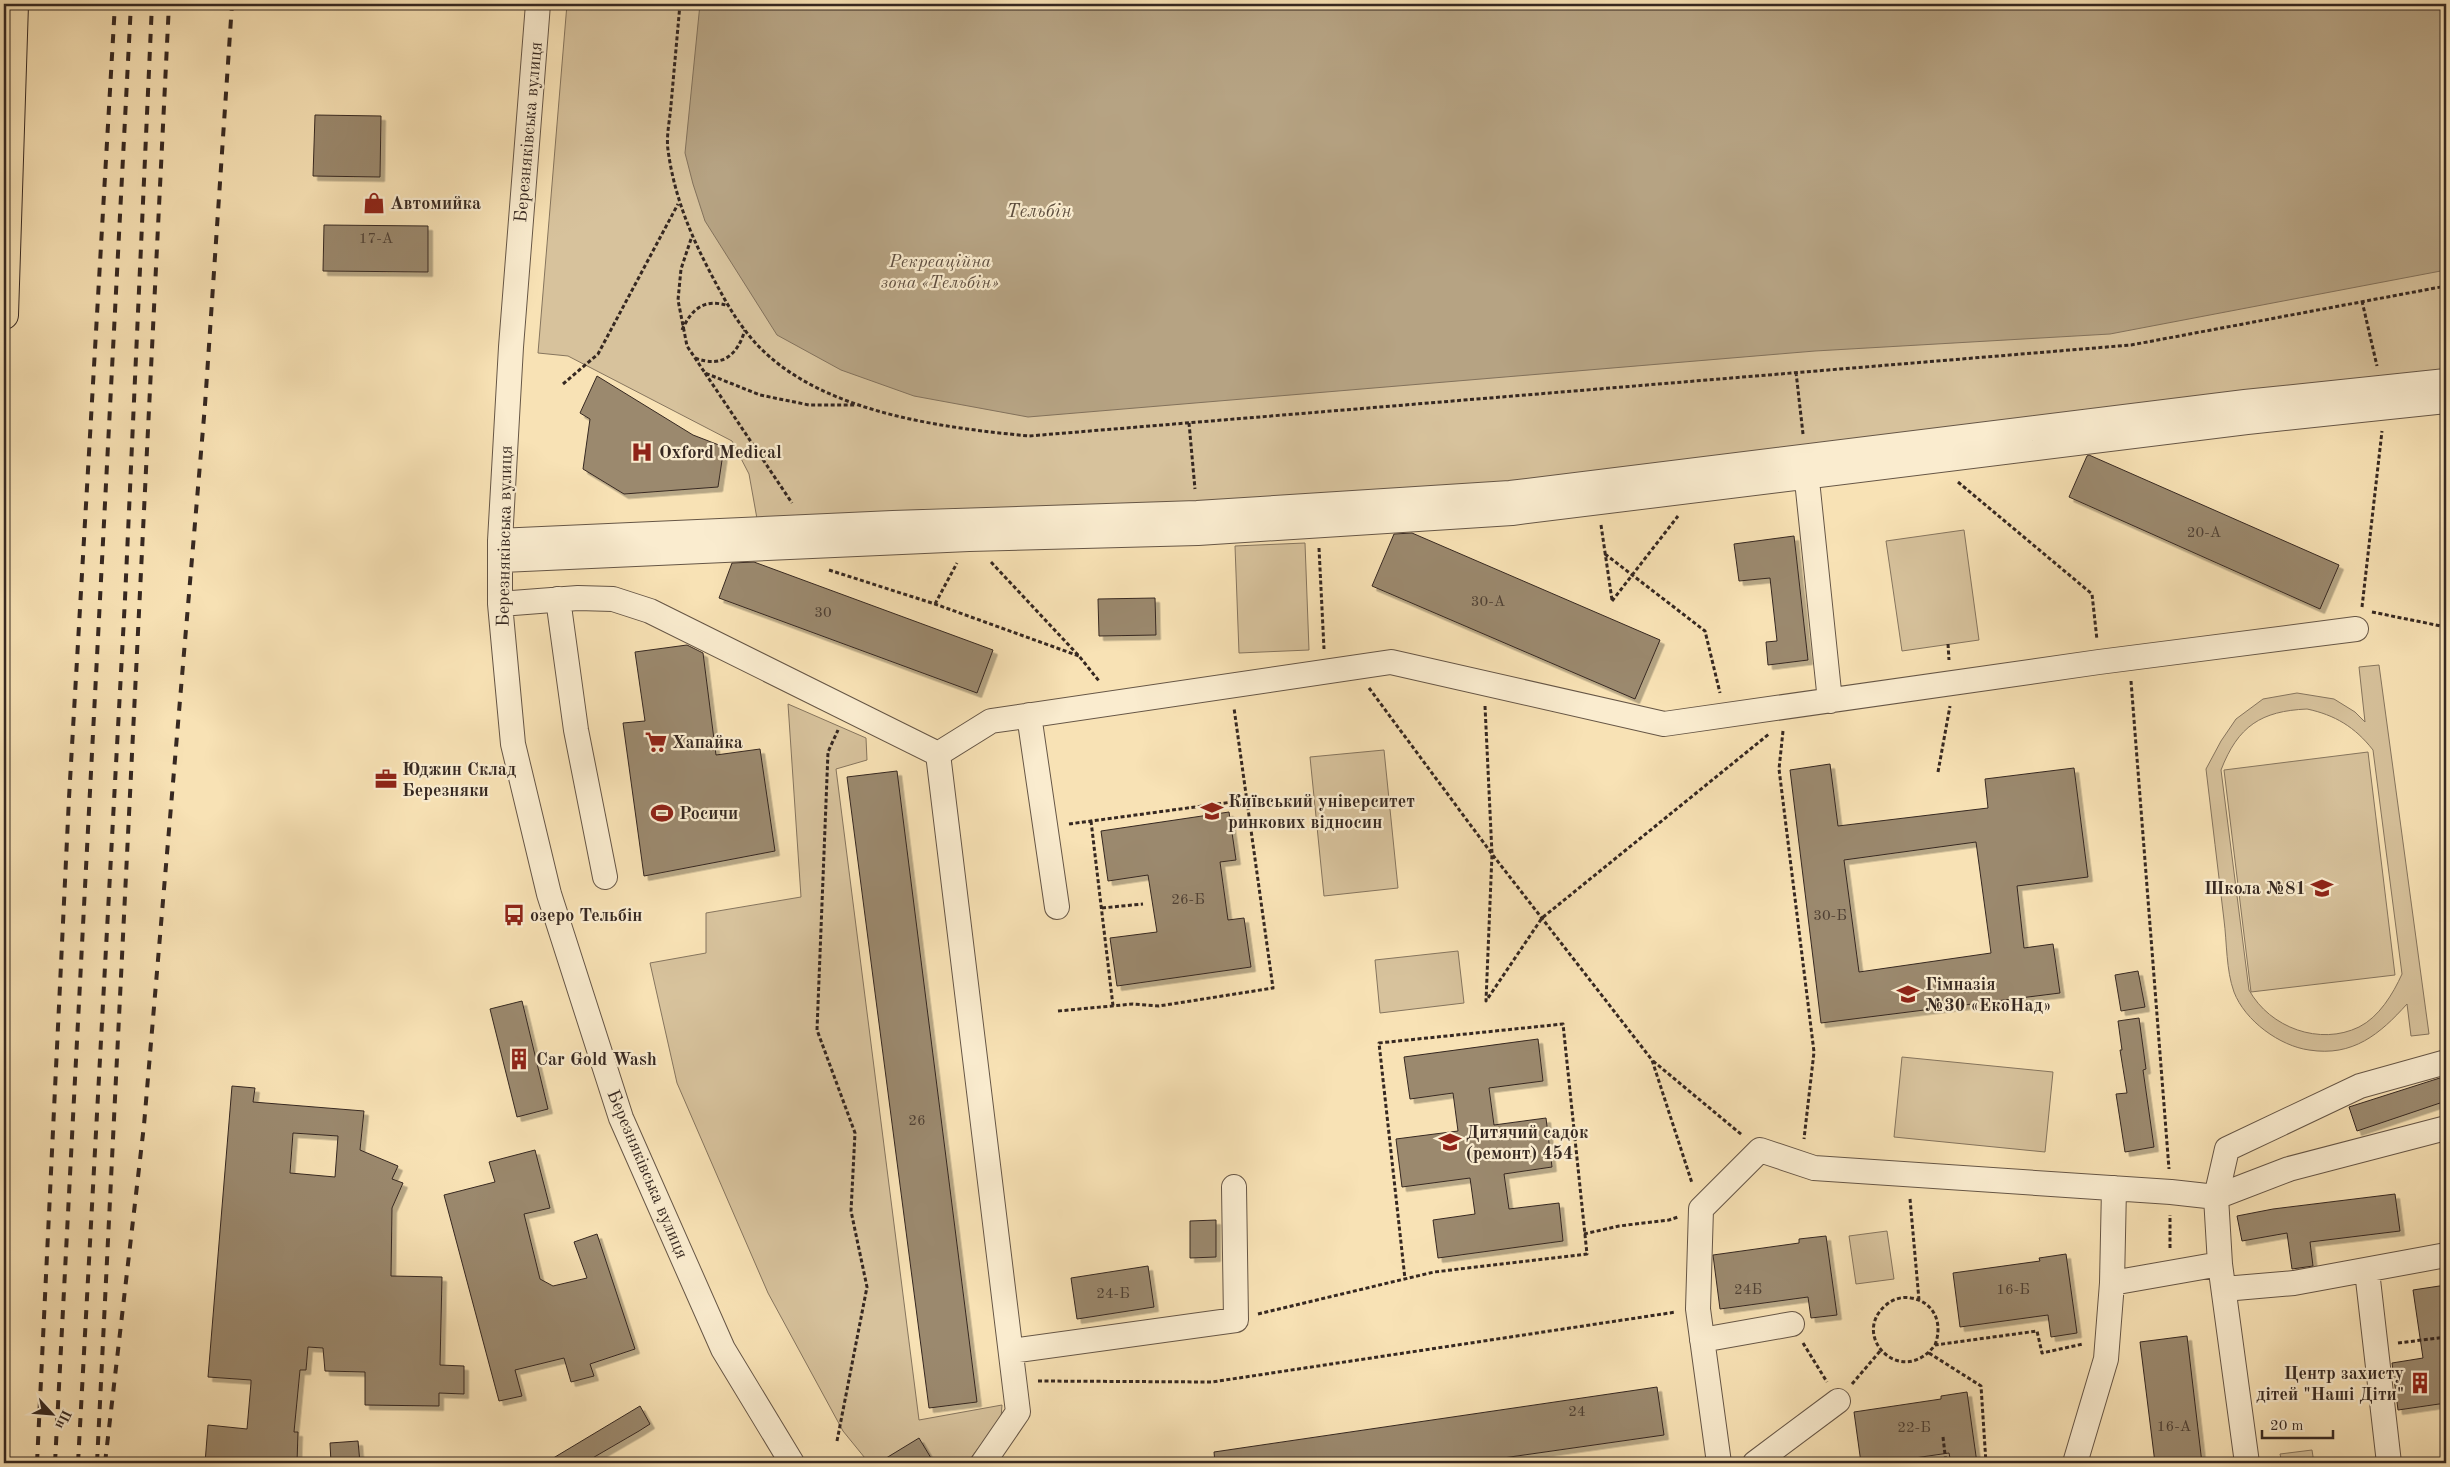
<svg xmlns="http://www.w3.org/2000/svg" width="2450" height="1467" font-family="'Old Standard TT',serif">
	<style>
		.green { fill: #d7c29c; stroke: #86755e; fill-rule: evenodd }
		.water { fill: #b6a383; stroke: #83725c }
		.building { fill: #9b896e; stroke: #362821; fill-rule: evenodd; filter: url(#shadow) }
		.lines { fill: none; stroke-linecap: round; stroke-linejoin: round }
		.minor-casing { stroke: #665646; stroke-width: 26 }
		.major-casing { stroke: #362821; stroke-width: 30 }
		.path { stroke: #362821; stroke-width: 3; stroke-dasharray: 4 2.5; stroke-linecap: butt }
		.minor { stroke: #faeccf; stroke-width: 24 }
		.major { stroke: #f8e2b5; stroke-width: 28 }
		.rail { stroke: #362821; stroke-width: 4; stroke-dasharray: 9 9; stroke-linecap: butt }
		.labels { text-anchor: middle; stroke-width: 4.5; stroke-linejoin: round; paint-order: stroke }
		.number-label { font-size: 15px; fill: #4f4034 }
		.street-label { font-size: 18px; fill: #362821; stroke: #faeccf }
		.poi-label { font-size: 18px; font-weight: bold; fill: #362821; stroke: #faeccf; text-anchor: start }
		.park-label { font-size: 18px; font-style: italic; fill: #5e4e40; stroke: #faeccf }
		.water-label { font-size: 19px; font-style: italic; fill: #5c4d3e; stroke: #faeccf }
	</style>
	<defs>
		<filter id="shadow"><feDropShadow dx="4.5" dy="4.5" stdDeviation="0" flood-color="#0004"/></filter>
	</defs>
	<rect width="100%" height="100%" fill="#f8e2b5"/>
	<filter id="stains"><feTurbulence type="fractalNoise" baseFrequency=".004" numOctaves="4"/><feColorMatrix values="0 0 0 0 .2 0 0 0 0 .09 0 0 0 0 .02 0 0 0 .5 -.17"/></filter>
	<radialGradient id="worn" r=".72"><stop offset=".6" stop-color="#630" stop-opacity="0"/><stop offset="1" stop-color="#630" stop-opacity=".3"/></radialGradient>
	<path class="green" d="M567 4H2446V409L761 541 749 474 732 441 568 356 538 353Z
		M1964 530 1979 640 1902 651 1886 541Z
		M1305 543 1309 650 1239 653 1235 546Z
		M2379 665 2429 1034 2411 1036 2407 1004C2380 1034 2353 1057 2309 1050 2280 1046 2245 1021 2234 992 2226 970 2227 943 2224 920 2218 870 2212 819 2206 769L2221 741 2236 719 2263 699 2297 693 2334 699 2355 712 2365 722 2359 667ZM2307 709C2335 715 2355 727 2373 750L2402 974C2393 994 2379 1017 2359 1027 2320 1046 2270 1028 2249 990L2221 770C2238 726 2261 711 2307 709Z
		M788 704 866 738 867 760 836 769 919 1420 1002 1405 1001 1418 967 1463H869L843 1431 768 1293 677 1083 650 963 706 953V913L801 897Z
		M1384 750 1398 888 1324 896 1310 757Z
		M2368 752 2395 975 2251 992 2224 770Z
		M1458 951 1464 1003 1380 1013 1375 960Z
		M1902 1057 2053 1072 2045 1152 1894 1137Z
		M1887 1231 1894 1279 1856 1284 1849 1236Z
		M2312 1450 2314 1463H2282L2280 1454Z"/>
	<path class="water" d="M700 4H2446V270L2110 334 1815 351 1028 417 914 396 841 370 777 335 705 221 693 184 685 153Z"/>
	<path class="building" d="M315 115 381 116 380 177 313 176Z
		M324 225 428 226V272L323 271Z
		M597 376 693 435 724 447 718 487 624 494 583 469 590 419 580 413Z
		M2089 455 2339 565 2320 609 2069 497 2087 456Z
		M1412 533 1660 640 1635 699 1372 586 1394 534Z
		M1794 536 1808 660 1768 665 1766 642 1777 641 1770 578 1739 581 1734 544Z
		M754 562 993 650 977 693 719 598 732 563Z
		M1155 598 1156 635 1099 636 1098 599Z
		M687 645 703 653 716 755 760 749 775 851 644 876 623 723 645 721 635 652Z
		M1830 764 1838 826 1988 808 1985 779 2074 768 2088 877 2017 886 2024 948 2053 944 2060 993 1821 1023 1790 770ZM1976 842 1991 953 1859 972 1844 860Z
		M897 771 977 1402 929 1408 847 777Z
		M1229 812 1236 860 1220 862 1228 920 1244 918 1251 967 1117 986 1110 938 1157 932 1148 875 1108 881 1101 831Z
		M2138 971 2145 1007 2121 1011 2115 975Z
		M522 1001 548 1109 517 1117 490 1009Z
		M2139 1018 2146 1069 2143 1070 2154 1147 2125 1152 2116 1094 2127 1093 2120 1050H2122L2118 1021Z
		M1538 1039 1543 1081 1489 1088 1494 1125 1546 1118 1552 1167 1504 1174 1509 1209 1559 1203 1563 1241 1438 1258 1433 1220 1475 1214 1470 1178 1402 1187 1396 1139 1458 1131 1453 1093 1410 1099 1404 1057Z
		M2446 1076V1101L2357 1131 2349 1107Z
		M232 1086 255 1088 253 1102 364 1111 360 1150 398 1166 392 1179 403 1183 392 1208 391 1276 442 1277 440 1365 464 1366V1394L439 1393V1406L365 1405V1372L325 1371 323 1348 308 1347 306 1370H300L294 1432H298L297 1463H205L208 1425 247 1429 251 1383V1380L208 1377ZM293 1133 338 1136 335 1177 290 1173Z
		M535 1150 550 1208 524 1214 540 1279 553 1286 587 1278 574 1242 597 1234 635 1349 590 1364 594 1376 571 1382 564 1358 515 1370 522 1396 499 1401 444 1195 495 1182 489 1162Z
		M2395 1194 2400 1231 2310 1242 2313 1266 2292 1269 2287 1233 2242 1241 2237 1216 2273 1209Z
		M1216 1220V1257L1190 1258V1221Z
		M1826 1236 1837 1315 1811 1318 1808 1297 1720 1309 1713 1255 1799 1243V1239Z
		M2066 1254 2077 1333 2051 1337 2048 1315 1960 1327 1953 1273 2040 1261 2039 1258Z
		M1148 1266 1154 1307 1077 1319 1071 1278Z
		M2446 1285V1403L2398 1410 2392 1363 2423 1358 2413 1290Z
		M2187 1336 2202 1463H2155L2140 1342Z
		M1657 1387 1664 1435 1468 1463H1215L1214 1452Z
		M1967 1392 1977 1463H1951L1949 1453 1880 1463H1861L1854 1412 1941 1399V1396Z
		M640 1406 650 1424 639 1431 584 1463H545Z
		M919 1438 934 1463H878Z
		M358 1441 360 1463H331L330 1443Z"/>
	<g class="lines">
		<g class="minor-casing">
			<path id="minor" d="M538 4 511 347 500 541V604L513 744 549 894 621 1118 723 1349 792 1463
				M1805 461 1830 701
				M500 541 893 523 1197 513 1510 493 2245 402 2446 381
				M500 560 969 539 1198 533 1512 513 2247 422 2446 401
				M558 599 576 730 605 877
				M500 604 578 598 613 599 650 611 938 754 1018 1412 983 1463
				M1029 715 1057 907
				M938 754 991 721 1391 662 1664 724 2099 662 2356 629
				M2367 1271 2389 1463
				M2112 1283 2114 1188
				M2224 1289 2294 1283 2446 1255
				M1702 1340 1792 1324
				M1012 1351 1236 1320 1234 1187
				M1719 1463 1698 1309 1701 1209 1760 1150 1814 1168 2171 1192 2216 1197 2289 1169 2446 1128
				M1755 1463 1838 1401
				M2075 1463 2106 1359 2112 1283 2220 1264
				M2247 1463 2220 1264 2216 1197 2227 1149 2360 1086 2446 1062"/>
		</g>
		<g class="major-casing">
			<path id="major" d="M4 315 14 4"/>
		</g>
		<path class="path" d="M680 4C677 38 674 71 671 105 670 119 666 136 668 150 674 195 690 234 711 274 721 293 731 312 744 329 804 411 936 427 1029 436L2131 345 2446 286
			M691 239 681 269 678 300 687 346 705 373 760 395 809 405H856
			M2362 301 2377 366
			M682 330C692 308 705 298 729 306
			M695 358C722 368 737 356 745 330
			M1796 372 1803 434
			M705 373 792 503
			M563 384 598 354 678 204
			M1189 423 1195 489
			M1958 482 2092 594 2097 640
			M1601 525 1612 600
			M1319 548 1324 649
			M1605 554 1705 631 1720 693
			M991 562 1079 656 1099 681
			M829 570 935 604 1079 656
			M1612 601 1678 516
			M935 604 957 563
			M2362 607 2382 431
			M2372 612 2446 627
			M1948 644 1949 660
			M2131 681 2169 1169
			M1369 688 1492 854 1486 1001 1542 918 1769 734
			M1485 706 1492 854 1652 1060 1692 1183
			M1783 731 1779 769 1814 1052 1804 1139
			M1938 772 1950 706
			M1091 821 1113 1006
			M1069 824 1247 800
			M1102 908 1143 904
			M1058 1011 1133 1004 1159 1006 1273 988 1234 708
			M1653 1061 1742 1135
			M1910 1199 1919 1300
			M1584 1234 1619 1226 1669 1220 1678 1217
			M2170 1248V1215
			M1258 1314 1434 1272 1587 1254 1563 1024 1379 1043 1405 1279
			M1803 1343 1827 1382
			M2398 1343 2446 1337
			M1935 1345C1943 1324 1935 1302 1911 1298 1903 1296 1893 1299 1886 1305 1849 1336 1902 1389 1935 1345L2037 1331 2042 1353 2083 1344
			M1929 1353 1981 1386 1986 1463
			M1038 1381 1212 1382 1676 1312
			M1852 1384 1881 1350
			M1943 1437 1946 1463
			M837 1441 867 1287 851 1211 855 1133 817 1030 828 752 838 730"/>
		<use href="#minor" class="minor"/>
		<use href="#major" class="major"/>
		<path class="rail" d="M37 1463 69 798 115 4
			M55 1463 131 4
			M78 1463 125 599 152 4
			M97 1463 169 4
			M105 1463 144 1125 205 405 232 4"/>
	</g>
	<defs>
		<g id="shop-bare" transform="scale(1.725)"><path d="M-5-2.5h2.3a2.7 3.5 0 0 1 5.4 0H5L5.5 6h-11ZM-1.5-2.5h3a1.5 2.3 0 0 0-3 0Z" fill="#8f2418" stroke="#faeccf" stroke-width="2.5" paint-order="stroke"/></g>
		<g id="hospital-bare" transform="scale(1.725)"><path d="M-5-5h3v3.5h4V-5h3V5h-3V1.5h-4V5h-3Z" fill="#8f2418" stroke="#faeccf" stroke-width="2.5" paint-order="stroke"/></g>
		<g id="supermarket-bare" transform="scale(1.725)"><path d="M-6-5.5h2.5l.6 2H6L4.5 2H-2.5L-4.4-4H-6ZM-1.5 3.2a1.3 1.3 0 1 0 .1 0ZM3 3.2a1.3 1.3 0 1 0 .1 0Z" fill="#8f2418" stroke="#faeccf" stroke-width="2.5" paint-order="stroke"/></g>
		<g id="office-bare" transform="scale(1.725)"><path d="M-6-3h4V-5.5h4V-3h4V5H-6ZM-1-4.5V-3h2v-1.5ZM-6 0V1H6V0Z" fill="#8f2418" stroke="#faeccf" stroke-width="2.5" paint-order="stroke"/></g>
		<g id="university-bare" transform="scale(1.725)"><path d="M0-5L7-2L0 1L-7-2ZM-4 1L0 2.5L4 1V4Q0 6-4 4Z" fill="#8f2418" stroke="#faeccf" stroke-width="2.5" paint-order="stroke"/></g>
		<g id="stadium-bare" transform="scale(1.725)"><path d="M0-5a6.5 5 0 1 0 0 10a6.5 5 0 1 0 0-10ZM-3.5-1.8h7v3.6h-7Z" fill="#8f2418" stroke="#faeccf" stroke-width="2.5" paint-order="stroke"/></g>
		<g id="school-bare" transform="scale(1.725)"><path d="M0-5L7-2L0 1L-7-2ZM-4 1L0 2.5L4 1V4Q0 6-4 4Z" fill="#8f2418" stroke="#faeccf" stroke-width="2.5" paint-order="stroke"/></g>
		<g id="bus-bare" transform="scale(1.725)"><path d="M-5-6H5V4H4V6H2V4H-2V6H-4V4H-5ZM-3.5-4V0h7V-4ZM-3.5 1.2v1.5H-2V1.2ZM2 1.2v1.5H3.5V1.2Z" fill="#8f2418" stroke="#faeccf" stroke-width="2.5" paint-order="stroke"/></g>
		<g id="building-bare" transform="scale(1.725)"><path d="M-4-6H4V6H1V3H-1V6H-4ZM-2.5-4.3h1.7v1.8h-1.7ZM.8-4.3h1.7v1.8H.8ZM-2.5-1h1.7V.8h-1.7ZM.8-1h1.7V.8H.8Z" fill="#8f2418" stroke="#faeccf" stroke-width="2.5" paint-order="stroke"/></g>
	</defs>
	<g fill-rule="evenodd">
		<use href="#shop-bare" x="374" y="203"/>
		<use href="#hospital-bare" x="642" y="452"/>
		<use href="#supermarket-bare" x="656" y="742"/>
		<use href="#office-bare" x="386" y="779"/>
		<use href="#university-bare" x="1212" y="811"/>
		<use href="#stadium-bare" x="662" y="813"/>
		<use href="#school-bare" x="2322" y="888"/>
		<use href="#bus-bare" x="514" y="915"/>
		<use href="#school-bare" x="1908" y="994"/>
		<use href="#building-bare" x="519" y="1059"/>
		<use href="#school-bare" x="1450" y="1142"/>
		<use href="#building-bare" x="2420" y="1383"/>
	</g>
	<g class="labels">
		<g class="number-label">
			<text x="376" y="243">17-А</text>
			<text x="2204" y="537">20-А</text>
			<text x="1488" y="606">30-А</text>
			<text x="823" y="617">30</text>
			<text x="1188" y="904">26-Б</text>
			<text x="1830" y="920">30-Б</text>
			<text x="917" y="1125">26</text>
			<text x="1748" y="1294">24Б</text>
			<text x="2013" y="1294">16-Б</text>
			<text x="1113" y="1298">24-Б</text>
			<text x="1577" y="1416">24</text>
			<text x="2174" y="1431">16-А</text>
			<text x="1914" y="1432">22-Б</text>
		</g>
		<g class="street-label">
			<text transform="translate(528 132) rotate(-85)" y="6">Березняківська вулиця</text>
			<text transform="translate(504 536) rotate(-89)" y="6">Березняківська вулиця</text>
			<text transform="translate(648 1174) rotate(67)" y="6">Березняківська вулиця</text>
		</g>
		<g class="poi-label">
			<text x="390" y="209">Автомийка</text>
			<text x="659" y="458">Oxford Medical</text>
			<text x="672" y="748">Хапайка</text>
			<text x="402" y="775">Юджин Склад<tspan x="402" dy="21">Березняки</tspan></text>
			<text x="1228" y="807">Київський університет<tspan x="1228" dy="21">ринкових відносин</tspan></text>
			<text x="679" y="819">Росичи</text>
			<text x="2306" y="894" text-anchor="end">Школа №81</text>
			<text x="530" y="921">озеро Тельбін</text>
			<text x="1925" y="990">Гімназія<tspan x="1925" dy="21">№30 «ЕкоНад»</tspan></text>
			<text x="536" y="1065">Car Gold Wash</text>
			<text x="1466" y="1138">Дитячий садок<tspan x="1466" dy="21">(ремонт) 454</tspan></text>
			<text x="2404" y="1379" text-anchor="end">Центр захисту<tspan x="2404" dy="21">дітей "Наші Діти"</tspan></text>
		</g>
		<g class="park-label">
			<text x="940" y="267">Рекреаційна<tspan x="940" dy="21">зона «Тельбін»</tspan></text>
		</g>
		<g class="water-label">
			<text x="1039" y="217">Тельбін</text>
		</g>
	</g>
	<rect width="2450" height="1467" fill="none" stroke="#f8e2b5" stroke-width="20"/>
	<rect x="5" y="5" width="2440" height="1457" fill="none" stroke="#362821" stroke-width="2.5"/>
	<rect x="10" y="10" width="2430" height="1447" fill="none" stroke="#362821"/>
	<g transform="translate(52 1414) rotate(116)" stroke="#faeccf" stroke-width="4" paint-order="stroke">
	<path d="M0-4L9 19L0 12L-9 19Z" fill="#362821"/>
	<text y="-8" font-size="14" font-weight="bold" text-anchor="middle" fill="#362821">Пн</text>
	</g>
	<path d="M2262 1430v8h71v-8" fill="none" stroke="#362821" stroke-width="2.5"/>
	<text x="2270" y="1430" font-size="15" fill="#362821" stroke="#faeccf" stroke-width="4" paint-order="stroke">20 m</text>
	<rect width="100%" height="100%" filter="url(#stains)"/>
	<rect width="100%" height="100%" fill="url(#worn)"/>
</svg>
